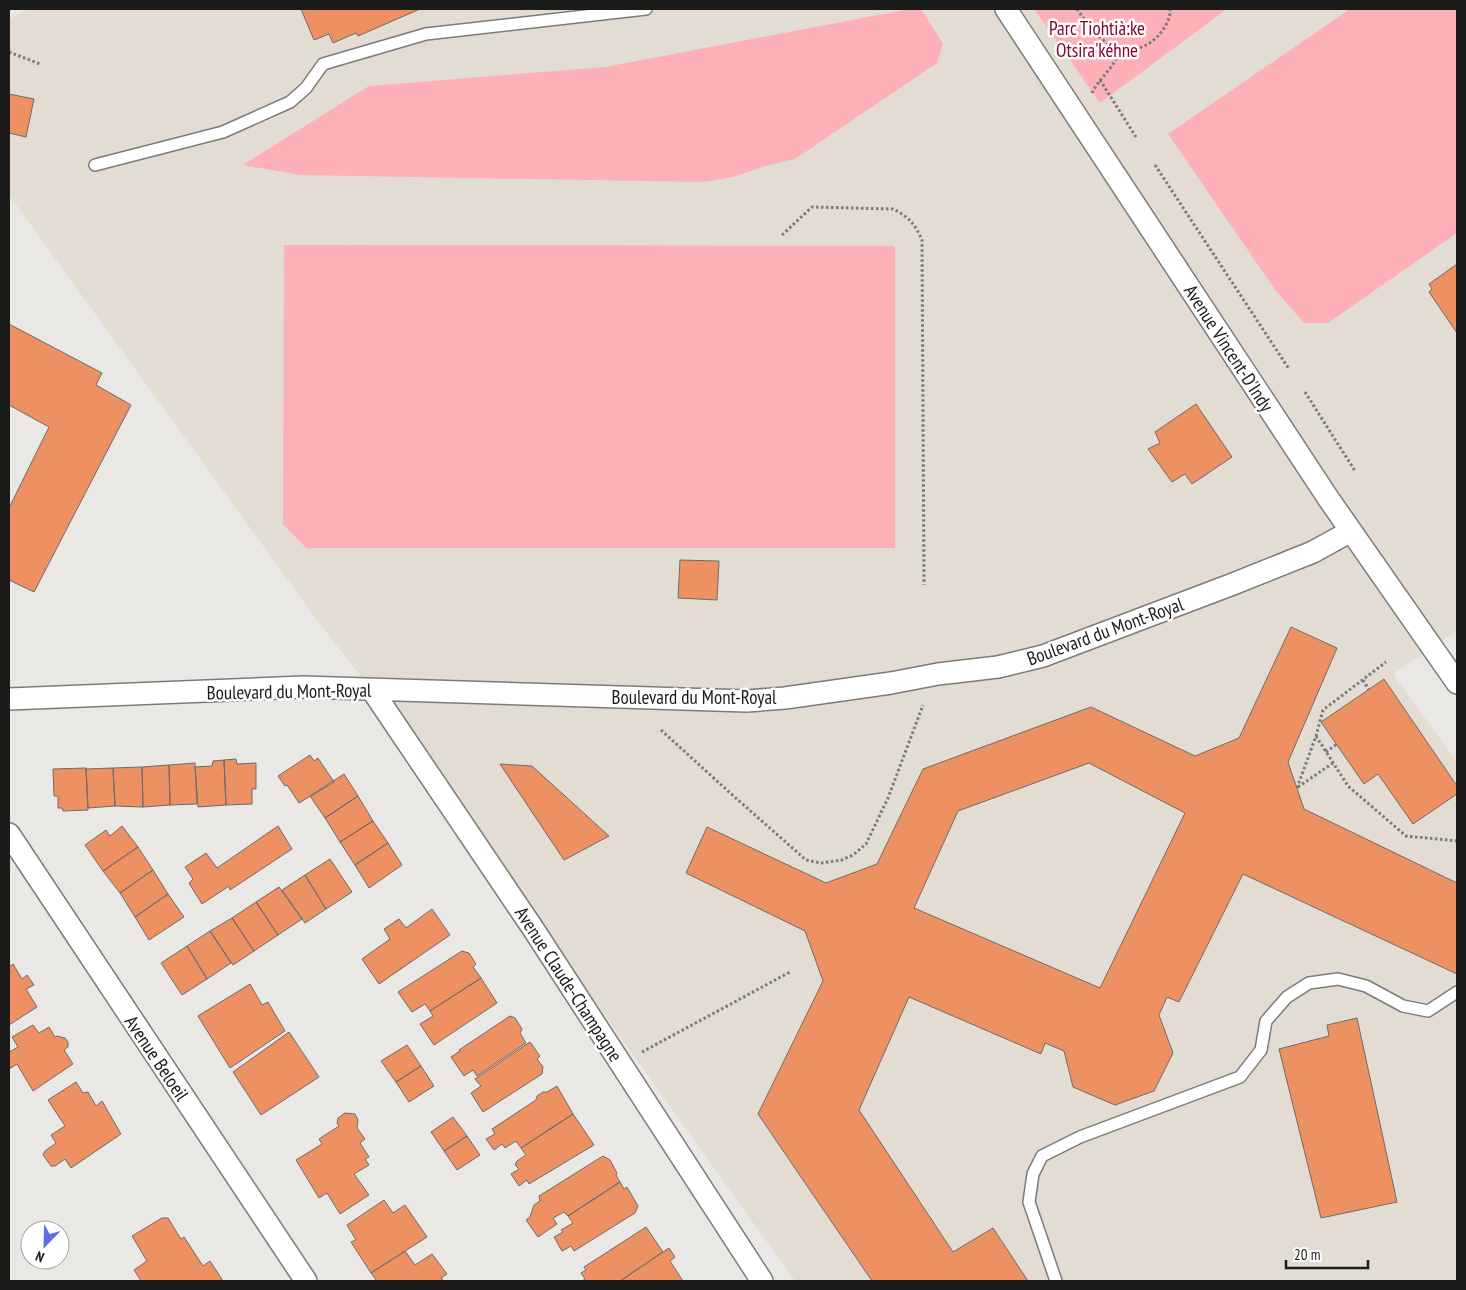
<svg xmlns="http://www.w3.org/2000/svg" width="1466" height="1290" font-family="'PT Sans Narrow',sans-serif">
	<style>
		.built { fill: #e2dcd3 }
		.green { fill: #fdb0b7 }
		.building { fill: #ed9062; stroke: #6e6b6a; fill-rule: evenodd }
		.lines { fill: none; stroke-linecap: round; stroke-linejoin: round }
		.service-casing { stroke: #7d7b79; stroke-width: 14 }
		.minor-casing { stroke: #7d7b79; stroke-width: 24 }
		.path { stroke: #7b7a78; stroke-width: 3; stroke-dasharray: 2.5 2.5; stroke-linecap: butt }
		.service { stroke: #fff; stroke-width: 11 }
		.minor { stroke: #fff; stroke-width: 21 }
		.labels { text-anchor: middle; stroke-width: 5; stroke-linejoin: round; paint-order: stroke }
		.park-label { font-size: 19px; fill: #89022e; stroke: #fff }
		.street-label { font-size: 19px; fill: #1b1b1a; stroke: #fff }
	</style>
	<rect width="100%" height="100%" fill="#eae8e5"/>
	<path class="built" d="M28 9H1034L1100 103 1227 9H1457V631L1393 674 1457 762V1281H795L372 690 322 627 9 195V19Z"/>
	<path class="green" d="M910 9H921L943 44 937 63 795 159 769 165 733 177 703 182 300 175 243 165 369 86 605 67Z
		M1034 9H1227L1100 103Z
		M1350 9H1457V233L1328 323H1304L1276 291 1168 134Z
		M284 245 895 246V548H306L283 524Z"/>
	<path class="building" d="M301 9H420L358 36 356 33 333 43 329 34 314 40Z
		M9 94 34 99 26 137 9 133Z
		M1457 264V333L1429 292 1432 289 1429 284Z
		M9 324 102 373 96 385 131 405 34 592 9 580V508L49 427 9 405Z
		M1196 404 1232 457 1192 484 1185 474 1172 482 1148 449 1160 443 1155 432Z
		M680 560 719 561 717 600 678 598Z
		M1291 627 1337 648 1288 762 1304 809 1457 883V974L1243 874 1179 1002 1167 997 1159 1015 1173 1053 1154 1091 1115 1105 1073 1087 1064 1051 1045 1043 1041 1054 909 997 859 1110 953 1252 993 1228 1028 1281H872L758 1114 823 981 805 931 686 873 707 827 826 883 877 864 923 769 1091 707 1195 756 1239 738ZM1089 763 1185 813 1100 988 914 908 958 811Z
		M1384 679 1457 786V794L1413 824 1378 774 1364 784 1321 722Z
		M310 755 314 761 318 758 334 782 299 803 287 785 285 786 278 776Z
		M236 759 237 764 256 763V789H252V804L226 805 224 760Z
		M224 760 226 805 198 807 195 767 212 766 213 761Z
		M195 763 197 804 170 805 169 765Z
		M500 764 532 766 609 836 564 860Z
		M169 765 170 805 143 807 142 767Z
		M142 767 143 807 115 806 113 768Z
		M86 768 88 810 63 811 62 808H58V796H54L53 769Z
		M113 768 115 806 88 808 86 769Z
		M344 774 358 796 325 818 310 796Z
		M358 796 373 821 340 842 325 818Z
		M373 821 388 843 355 865 340 842Z
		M122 826 138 847 103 871 85 845 106 830 110 836Z
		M278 826 292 849 230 890 229 886 202 904 189 883 193 879 185 867 206 853 217 868Z
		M388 843 402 865 369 888 355 865Z
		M138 847 153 870 120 893 103 871Z
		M330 859 352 892 326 909 305 875Z
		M153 870 168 894 135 917 120 893Z
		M305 875 326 909 305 923 282 890Z
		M279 887 302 919 278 935 256 902Z
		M168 894 184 917 149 940 135 917Z
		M256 902 278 935 254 951 232 918Z
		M432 909 450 935 379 984 362 959 390 939 384 929 399 919 406 928Z
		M232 918 254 951 233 965 210 931Z
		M210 931 231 963 207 979 187 946Z
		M187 946 207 979 182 995 161 963Z
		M462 951 469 953 476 964 473 967 481 978 430 1011 425 1004 412 1012 398 992Z
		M13 964 22 979 27 975 34 985 26 989 37 1007 9 1025V967Z
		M481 978 497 1003 434 1045 420 1024 433 1016 430 1011Z
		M250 984 262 1005 268 1002 285 1031 230 1068 198 1016Z
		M510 1016 515 1018 522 1029 520 1033 526 1043 477 1076 473 1070 464 1076 451 1057 460 1051 459 1050Z
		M1357 1018 1397 1202 1321 1218 1279 1049 1329 1036 1327 1025Z
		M33 1025 39 1033 49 1027 55 1037 57 1036 65 1038 68 1042V1047L64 1050 73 1064 33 1091 17 1064 9 1069V1052L18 1047 12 1037Z
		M289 1032 319 1077 261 1115 233 1072Z
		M530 1042 540 1056 537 1059 543 1067 542 1074 483 1112 471 1093 481 1086 475 1079Z
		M407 1045 421 1066 396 1082 381 1061Z
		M421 1066 434 1086 409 1102 396 1082Z
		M76 1082 83 1093 88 1092 96 1106 102 1101 121 1134 71 1168 65 1159 55 1166H51L43 1155 45 1151 56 1143 51 1135 65 1126 48 1100Z
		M557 1086 573 1114 521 1148 516 1141 505 1148 502 1144 494 1150 486 1139 495 1134 492 1129 536 1100 537 1096 543 1092H547Z
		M345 1113 355 1114 358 1120 357 1128 365 1139 360 1143 369 1157 365 1159 369 1165 354 1174 369 1195 340 1214 327 1193 319 1198 296 1160 322 1144 319 1139 339 1126 337 1123 338 1118Z
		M573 1114 594 1145 529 1184 527 1180 519 1186 511 1174 519 1169 515 1165 517 1161 526 1155 521 1148Z
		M453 1117 467 1136 444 1151 431 1132Z
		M467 1136 480 1155 457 1170 444 1151Z
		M603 1156 610 1160 617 1173 616 1175 620 1182 568 1216 564 1212 553 1218 557 1224 538 1237 526 1220 530 1217 534 1205 540 1201 539 1196Z
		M620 1182 624 1189 627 1187 638 1206 635 1213 574 1251 571 1246 562 1251 554 1237 563 1232 561 1230 573 1223 568 1216Z
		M384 1200 393 1213 405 1205 427 1237 371 1273 351 1242 356 1240 347 1225Z
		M162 1218H168L181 1239 184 1237 203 1266 210 1261 223 1281H141L134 1270 147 1261 132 1236Z
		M646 1227 663 1252 620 1281H611L610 1280 608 1281H582L585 1279 581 1273 586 1270 584 1267Z
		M669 1248 675 1257 670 1261 683 1281H620Z
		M405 1251 415 1265 432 1254 447 1274 441 1278 444 1281H377L371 1273Z"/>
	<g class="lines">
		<g class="service-casing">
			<path id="service" d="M95 165 223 132 290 102 306 88 323 64 426 34 646 9
				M1056 1281 1029 1202 1033 1174 1042 1156 1080 1137 1240 1077 1261 1050 1266 1021 1287 997 1309 983 1338 979 1366 986 1403 1006 1428 1011 1457 992"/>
		</g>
		<g class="minor-casing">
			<path id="minor" d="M1006 9 1328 498 1457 683
				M372 690 534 930 762 1281
				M9 699 303 687 747 701 785 698 891 683 938 674 998 667 1043 656 1233 584 1313 552 1351 531
				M9 834 306 1281"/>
		</g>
		<path class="path" d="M1077 9C1083 18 1099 38 1108 44 1125 54 1145 50 1158 36 1164 29 1171 19 1170 9
			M9 52 40 64
			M1100 80 1136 137
			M1092 93C1100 77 1117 65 1120 49
			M1155 165 1289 369
			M782 235 812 207 893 209C909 217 915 224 922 240L924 585
			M1305 392 1355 471
			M1363 680 1369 690
			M661 730 729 792 806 860 821 863 842 860 853 855 866 844 888 798 923 705
			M1316 736 1348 786 1406 836 1457 841
			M1326 752 1337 744
			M1298 787 1333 763
			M1297 788 1316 736 1323 710 1386 662
			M642 1052 790 972"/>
		<use href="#service" class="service"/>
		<use href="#minor" class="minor"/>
	</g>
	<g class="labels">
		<g class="park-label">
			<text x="1097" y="35">Parc Tiohtià:ke<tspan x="1097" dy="22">Otsira'kéhne</tspan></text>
		</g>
		<g class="street-label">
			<text transform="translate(1229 348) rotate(57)" y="7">Avenue Vincent-D'Indy</text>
			<text transform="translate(1105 631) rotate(-20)" y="7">Boulevard du Mont-Royal</text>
			<text transform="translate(289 691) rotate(-1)" y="7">Boulevard du Mont-Royal</text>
			<text x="694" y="704">Boulevard du Mont-Royal</text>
			<text transform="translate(569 984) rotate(57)" y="7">Avenue Claude-Champagne</text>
			<text transform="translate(157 1058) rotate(56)" y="7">Avenue Beloeil</text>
		</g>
	</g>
	<rect width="1466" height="1290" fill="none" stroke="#1b1b1a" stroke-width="20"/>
	<g transform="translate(45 1245) rotate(203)"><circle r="24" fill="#ffffff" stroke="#a4a4a3"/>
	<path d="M0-4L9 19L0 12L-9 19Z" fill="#606de5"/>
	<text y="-8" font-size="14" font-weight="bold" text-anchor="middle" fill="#1b1b1a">N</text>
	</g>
	<path d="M1286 1260v8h82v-8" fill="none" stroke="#1b1b1a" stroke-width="2.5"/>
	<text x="1294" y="1260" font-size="15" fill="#1b1b1a" stroke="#ffffff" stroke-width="4" paint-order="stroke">20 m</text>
</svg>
